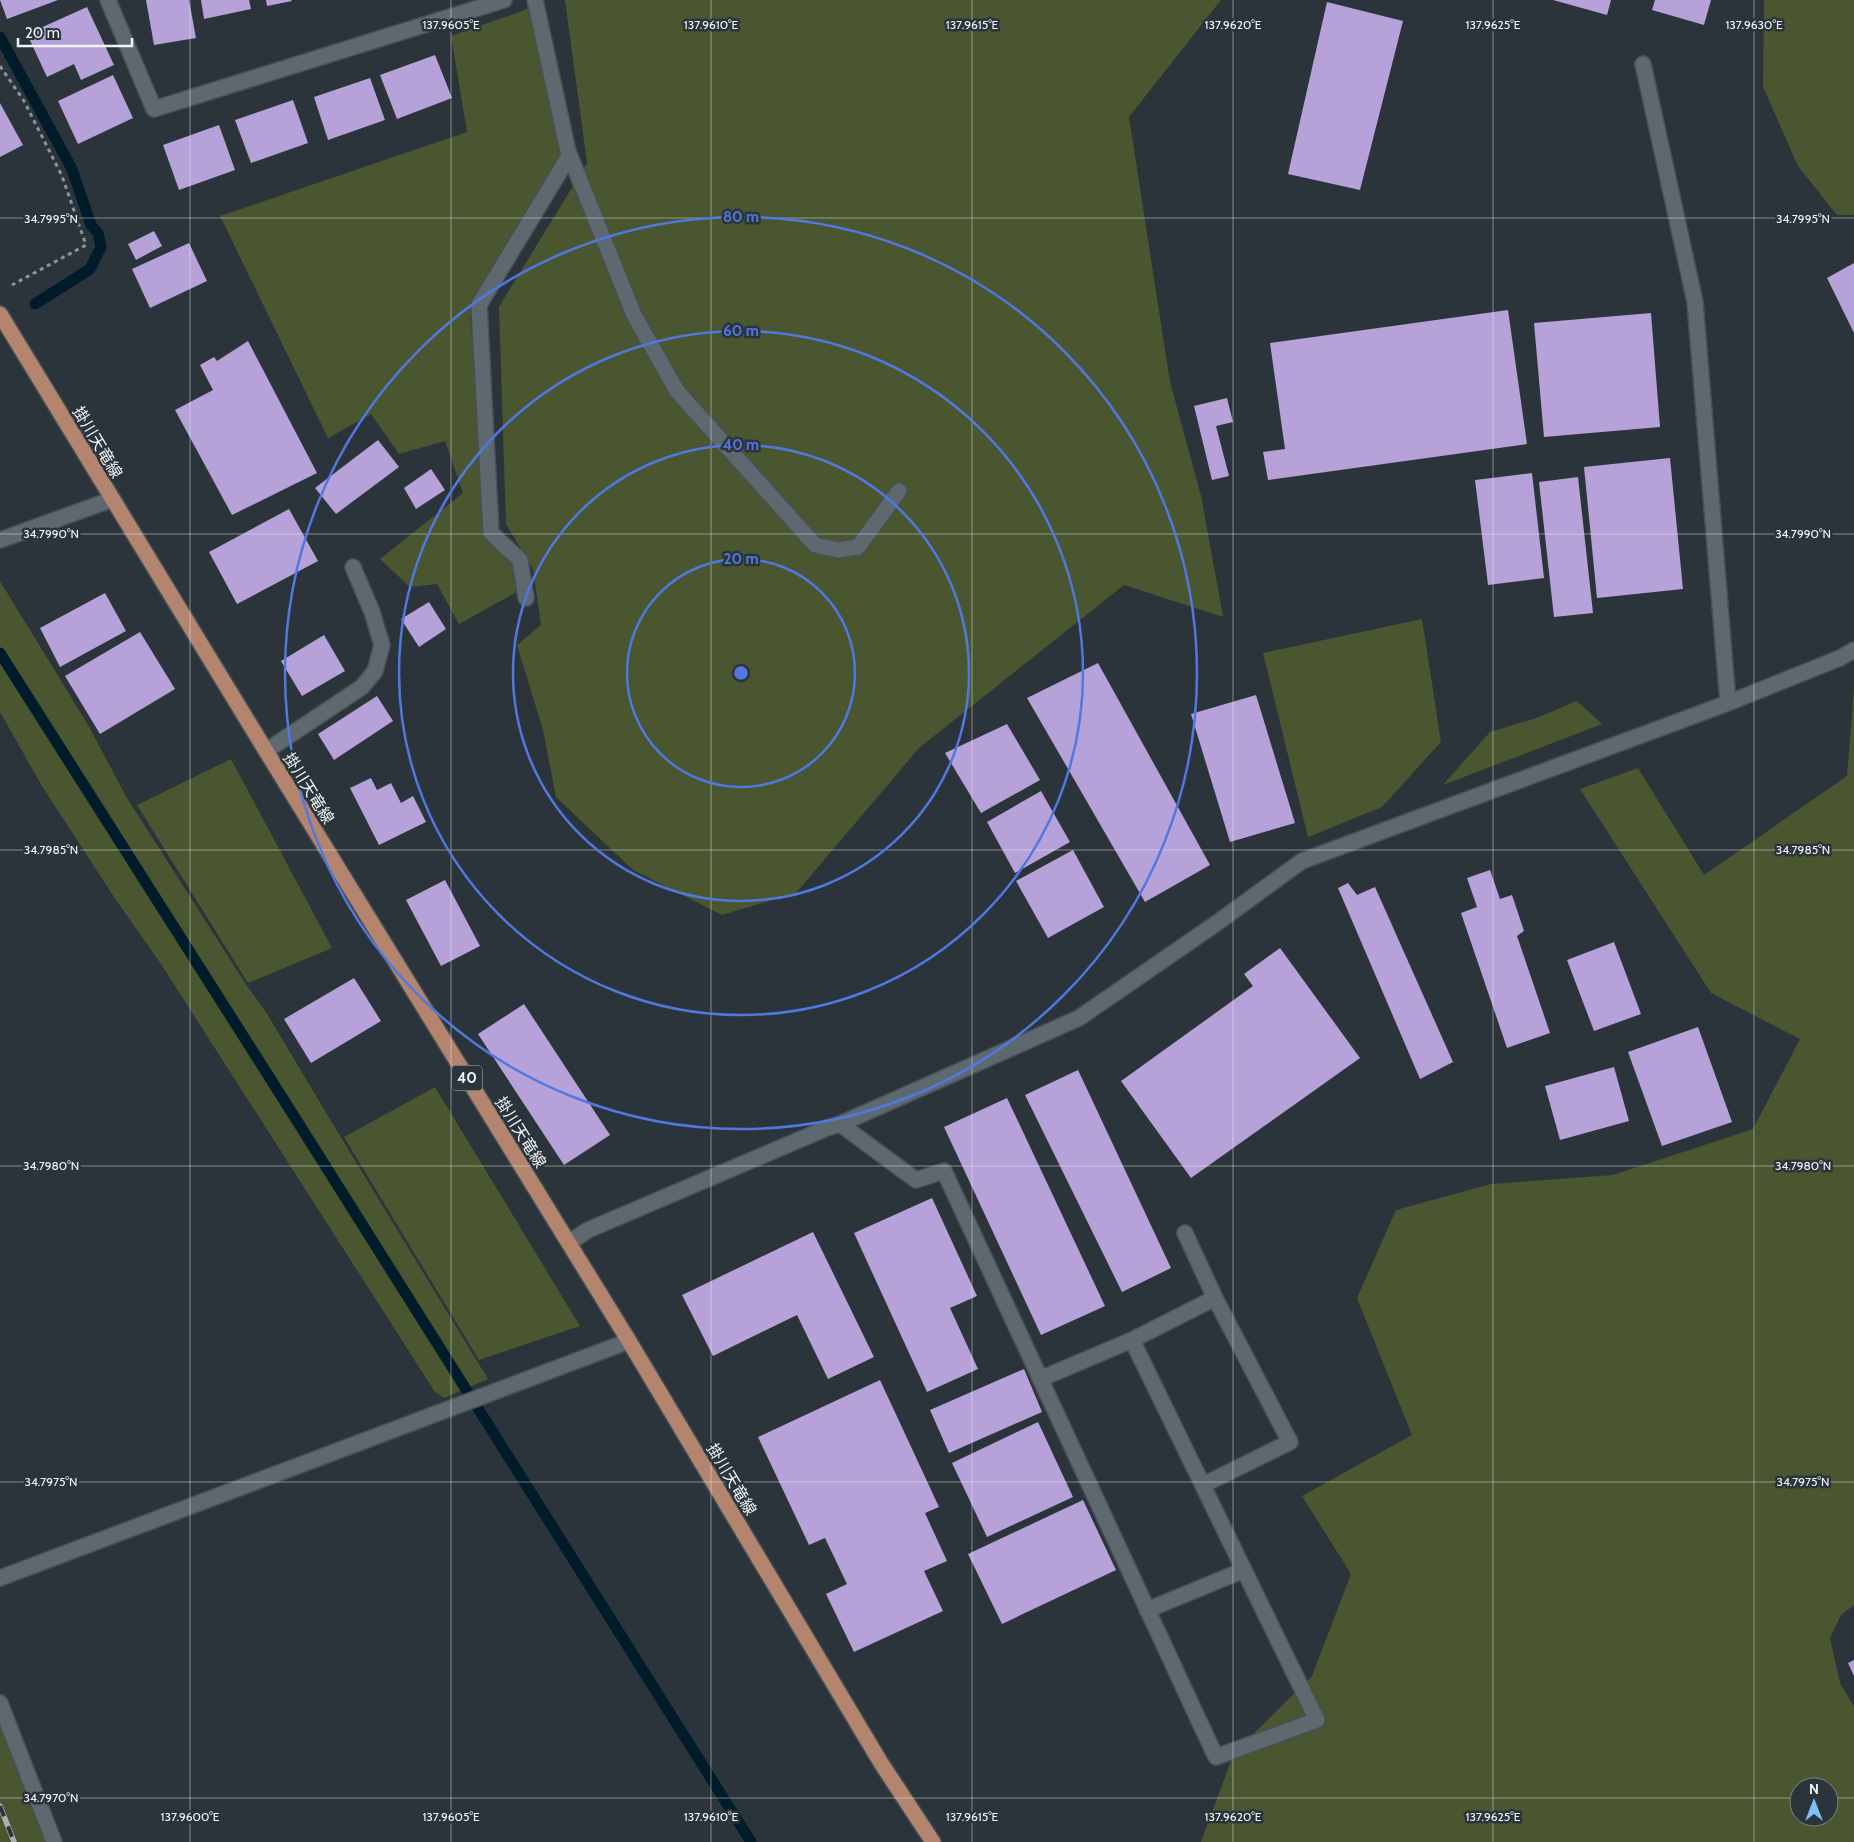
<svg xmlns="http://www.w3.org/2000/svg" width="1854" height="1842" font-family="Cabin,'Noto Sans JP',sans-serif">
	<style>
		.green { fill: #4a562f; fill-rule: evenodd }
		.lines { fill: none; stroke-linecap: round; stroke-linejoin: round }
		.stream { stroke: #001b2a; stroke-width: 11 }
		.building { fill: #b6a2d8 }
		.lane-casing { stroke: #485055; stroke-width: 18 }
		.street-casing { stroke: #485055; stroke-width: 18 }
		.primary-casing { stroke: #485055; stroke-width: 18 }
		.path { stroke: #8c9398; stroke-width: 3; stroke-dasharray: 4 4; stroke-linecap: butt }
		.lane { stroke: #5e686f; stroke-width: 15 }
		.street { stroke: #5e686f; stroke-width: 15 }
		.primary { stroke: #b4856e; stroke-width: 15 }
		.rail-casing { stroke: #a9afb4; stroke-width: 5.5 }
		.rail { stroke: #2c343b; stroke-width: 4; stroke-dasharray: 11; stroke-linecap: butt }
		.ticks { fill: none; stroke: #eef4f8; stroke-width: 1; stroke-opacity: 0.45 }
		.ring { fill: none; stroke: #5178e0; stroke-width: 2.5 }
		.labels { text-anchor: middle; stroke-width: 5; stroke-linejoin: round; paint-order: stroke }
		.shield { fill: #2c343b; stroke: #b4babf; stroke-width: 1 }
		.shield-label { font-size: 15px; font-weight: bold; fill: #eef4f8 }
		.street-label { font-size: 16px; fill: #eef4f8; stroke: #2c343b }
		.ticks-label { font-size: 12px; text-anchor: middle; fill: #eef4f8; stroke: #2c343b; stroke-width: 5; stroke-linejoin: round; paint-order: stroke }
		.centre { fill: #5178e0; stroke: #2c343b; stroke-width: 2.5 }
		.ring-label { font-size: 15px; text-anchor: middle; font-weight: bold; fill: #5178e0; stroke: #2c343b; stroke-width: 5; stroke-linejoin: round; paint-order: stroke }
	</style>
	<rect width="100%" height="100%" fill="#2c343b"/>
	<path class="green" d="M565 0H1221L1129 117 1170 382 1201 496 1223 617 1124 585 919 748 796 893 722 915 633 870 556 797 543 730 517 645 541 625 533 569 506 524 499 307 587 163Z
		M1764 0H1854V215H1837L1798 166 1763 87Z
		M536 6 569 156 470 317 491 533 520 560 524 588 459 624 437 584 410 587 380 559 463 493 445 441 399 454 371 414 328 438 220 216 467 132 451 36Z
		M0 581 88 725 127 798 247 986 266 1012 331 1121 488 1379 444 1398 435 1392 161 964 114 897 42 786 0 712Z
		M1422 619 1441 742 1382 807 1308 837 1263 653Z
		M1854 689V1605L1841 1615 1830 1638 1840 1683 1854 1707V1842H1201L1234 1753 1312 1676 1351 1574 1302 1496 1412 1435 1357 1298 1396 1210 1491 1184 1613 1175 1753 1129 1800 1039 1711 993 1580 789 1638 768 1704 875 1847 776ZM1799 1787H1829V1817H1799Z
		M1577 701 1602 724 1443 785 1490 732 1536 718Z
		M231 759 332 948 248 983 137 805Z
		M435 1087 580 1326 479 1360 344 1137Z
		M0 1714 49 1842H0Z"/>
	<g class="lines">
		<path class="stream" d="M0 37 72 169 91 225 98 233 101 247 90 269 35 304
			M0 653 287 1105 751 1842"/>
	</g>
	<path class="building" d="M0 0H58L7 19Z
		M146 0H189L196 38 154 45Z
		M201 0H249L251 9 204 19Z
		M266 0H291L292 1 267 6Z
		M1553 0H1611L1607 15Z
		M1655 0H1711L1704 25 1652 10Z
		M1327 2 1403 21 1360 190 1288 174Z
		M87 7 114 65 81 80 74 64 47 77 27 34Z
		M435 55 452 98 397 119 380 75Z
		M113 75 133 118 78 144 58 101Z
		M370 78 385 120 328 140 314 97Z
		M293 100 308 143 251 163 235 120Z
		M0 103 23 145 0 157Z
		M219 125 235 170 179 190 163 145Z
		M154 231 162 246 136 260 128 244Z
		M189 243 207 281 150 308 132 269Z
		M1854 263V333L1827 278Z
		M1508 310 1527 444 1268 480 1263 452 1285 449 1270 343Z
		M1651 313 1660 427 1544 437 1534 323Z
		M248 341 317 473 232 515 175 410 213 390 200 365 214 357 217 361Z
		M1227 398 1233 422 1216 426 1229 476 1212 480 1194 406Z
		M378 440 399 467 336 514 315 488Z
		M1670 458 1683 589 1597 598 1584 467Z
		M431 469 445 490 416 509 404 488Z
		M1532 473 1544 578 1488 585 1475 480Z
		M1578 477 1593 613 1554 617 1539 482Z
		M289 509 318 561 237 604 209 552Z
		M105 593 126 631 60 667 40 628Z
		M429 602 446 629 419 647 401 619Z
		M140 632 175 689 100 734 65 676Z
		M324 635 345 671 302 696 281 661Z
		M1098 663 1210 865 1145 902 1027 698Z
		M1256 695 1295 823 1230 842 1191 714Z
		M377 696 393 721 334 760 318 734Z
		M1007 724 1040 780 981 813 945 753Z
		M371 778 377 790 391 783 401 803 413 796 426 822 379 845 350 788Z
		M1041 791 1070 842 1015 873 987 822Z
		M1073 850 1104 907 1048 938 1016 881Z
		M1490 870 1500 899 1512 895 1524 931 1517 936 1550 1033 1507 1048 1461 913 1477 907 1467 878Z
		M445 880 480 946 441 966 406 900Z
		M1348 883 1357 895 1375 887 1453 1062 1420 1079 1338 888Z
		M1614 942 1641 1014 1594 1031 1567 960Z
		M1280 948 1360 1058 1191 1178 1121 1081 1253 986 1244 974Z
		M354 978 381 1021 311 1063 284 1019Z
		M524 1004 610 1135 564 1165 478 1034Z
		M1698 1027 1732 1122 1662 1146 1628 1052Z
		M1614 1067 1629 1121 1560 1140 1545 1086Z
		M1078 1070 1171 1268 1122 1292 1025 1095Z
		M1007 1098 1105 1306 1041 1335 944 1127Z
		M932 1198 977 1296 950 1308 978 1369 927 1392 854 1233Z
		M813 1232 874 1357 828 1379 797 1315 713 1356 682 1295Z
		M1024 1369 1042 1412 949 1453 930 1410Z
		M880 1380 939 1507 925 1513 947 1561 924 1571 943 1611 854 1652 826 1594 847 1584 825 1538 809 1545 758 1437Z
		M1038 1422 1073 1497 987 1537 952 1463Z
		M1083 1500 1116 1570 1002 1624 968 1554Z
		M1854 1660V1676L1848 1663Z"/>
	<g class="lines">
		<g class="lane-casing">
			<path id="lane" d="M266 751 362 687 375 671 382 645 372 612 353 567
				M840 1124 916 1180 944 1171C1034 1366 1124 1562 1216 1757L1317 1720 1132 1340 1040 1379
				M1185 1233 1215 1298
				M1132 1340 1215 1298 1290 1442 1203 1485
				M1147 1610 1244 1570"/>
		</g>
		<g class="street-casing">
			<path id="street" d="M108 0 154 109 504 0
				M1643 64 1695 302 1728 703
				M568 151 634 315 677 391 815 545 838 550 858 547 899 491
				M0 540 113 499
				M526 598 520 560 491 533 479 305 569 156 535 0
				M569 1243 588 1230 827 1128 840 1124 1079 1018 1214 925 1302 861 1728 703 1840 658 1854 650
				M0 1578 629 1341
				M0 1703 54 1842"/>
		</g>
		<g class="primary-casing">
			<path id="primary" d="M0 314 266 751 629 1341 881 1763 933 1842"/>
		</g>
		<path class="path" d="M0 66 24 101 62 176 86 245 12 285"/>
		<use href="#lane" class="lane"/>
		<use href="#street" class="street"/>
		<use href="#primary" class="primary"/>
		<g class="rail-casing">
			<path id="rail" d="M0 1806 14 1842"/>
		</g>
		<use href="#rail" class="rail"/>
	</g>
	<path class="ticks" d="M190 0V1842M451 0V1842M711 0V1842M972 0V1842M1233 0V1842M1493 0V1842M1754 0V1842M0 218H1854M0 534H1854M0 850H1854M0 1166H1854M0 1482H1854M0 1798H1799M1829 1798H1854"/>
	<g class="ring">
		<circle cx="741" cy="673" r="114"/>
		<circle cx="741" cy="673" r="228"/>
		<circle cx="741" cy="673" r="342"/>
		<circle cx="741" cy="673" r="456"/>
	</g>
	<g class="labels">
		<rect class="shield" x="452" y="1065.5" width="30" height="25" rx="4"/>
		<g class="shield-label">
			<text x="467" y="1083">40</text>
		</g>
		<g class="street-label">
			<text transform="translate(98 442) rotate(59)" y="6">掛川天竜線</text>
			<text transform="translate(309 788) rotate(58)" y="6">掛川天竜線</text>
			<text transform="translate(521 1132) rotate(58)" y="6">掛川天竜線</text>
			<text transform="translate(732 1479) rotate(59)" y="6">掛川天竜線</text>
		</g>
	</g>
	<g class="ticks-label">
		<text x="451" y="29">137.9605°E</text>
		<text x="711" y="29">137.9610°E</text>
		<text x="972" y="29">137.9615°E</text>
		<text x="1233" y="29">137.9620°E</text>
		<text x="1493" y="29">137.9625°E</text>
		<text x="1754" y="29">137.9630°E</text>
		<text x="51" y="223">34.7995°N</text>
		<text x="1803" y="223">34.7995°N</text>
		<text x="51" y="538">34.7990°N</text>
		<text x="1803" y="538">34.7990°N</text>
		<text x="51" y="854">34.7985°N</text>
		<text x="1803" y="854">34.7985°N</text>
		<text x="51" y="1170">34.7980°N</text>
		<text x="1803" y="1170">34.7980°N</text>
		<text x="51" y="1486">34.7975°N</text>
		<text x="1803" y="1486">34.7975°N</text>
		<text x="51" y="1802">34.7970°N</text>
		<text x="190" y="1821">137.9600°E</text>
		<text x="451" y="1821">137.9605°E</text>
		<text x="711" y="1821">137.9610°E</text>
		<text x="972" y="1821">137.9615°E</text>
		<text x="1233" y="1821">137.9620°E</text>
		<text x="1493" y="1821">137.9625°E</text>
	</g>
	<circle cx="741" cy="673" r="8" class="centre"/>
	<g class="ring-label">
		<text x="741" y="222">80 m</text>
		<text x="741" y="336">60 m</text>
		<text x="741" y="450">40 m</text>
		<text x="741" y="564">20 m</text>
	</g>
	<g transform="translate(1814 1802)"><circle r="24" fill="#2c343b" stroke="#7a8187"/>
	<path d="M0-4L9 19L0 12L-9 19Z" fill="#7cbef9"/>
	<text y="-8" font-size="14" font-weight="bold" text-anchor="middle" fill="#eef4f8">N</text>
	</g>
	<path d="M18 38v8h114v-8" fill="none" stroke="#eef4f8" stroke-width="2.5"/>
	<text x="25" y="38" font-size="15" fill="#eef4f8" stroke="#2c343b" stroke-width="4" paint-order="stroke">20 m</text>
</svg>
